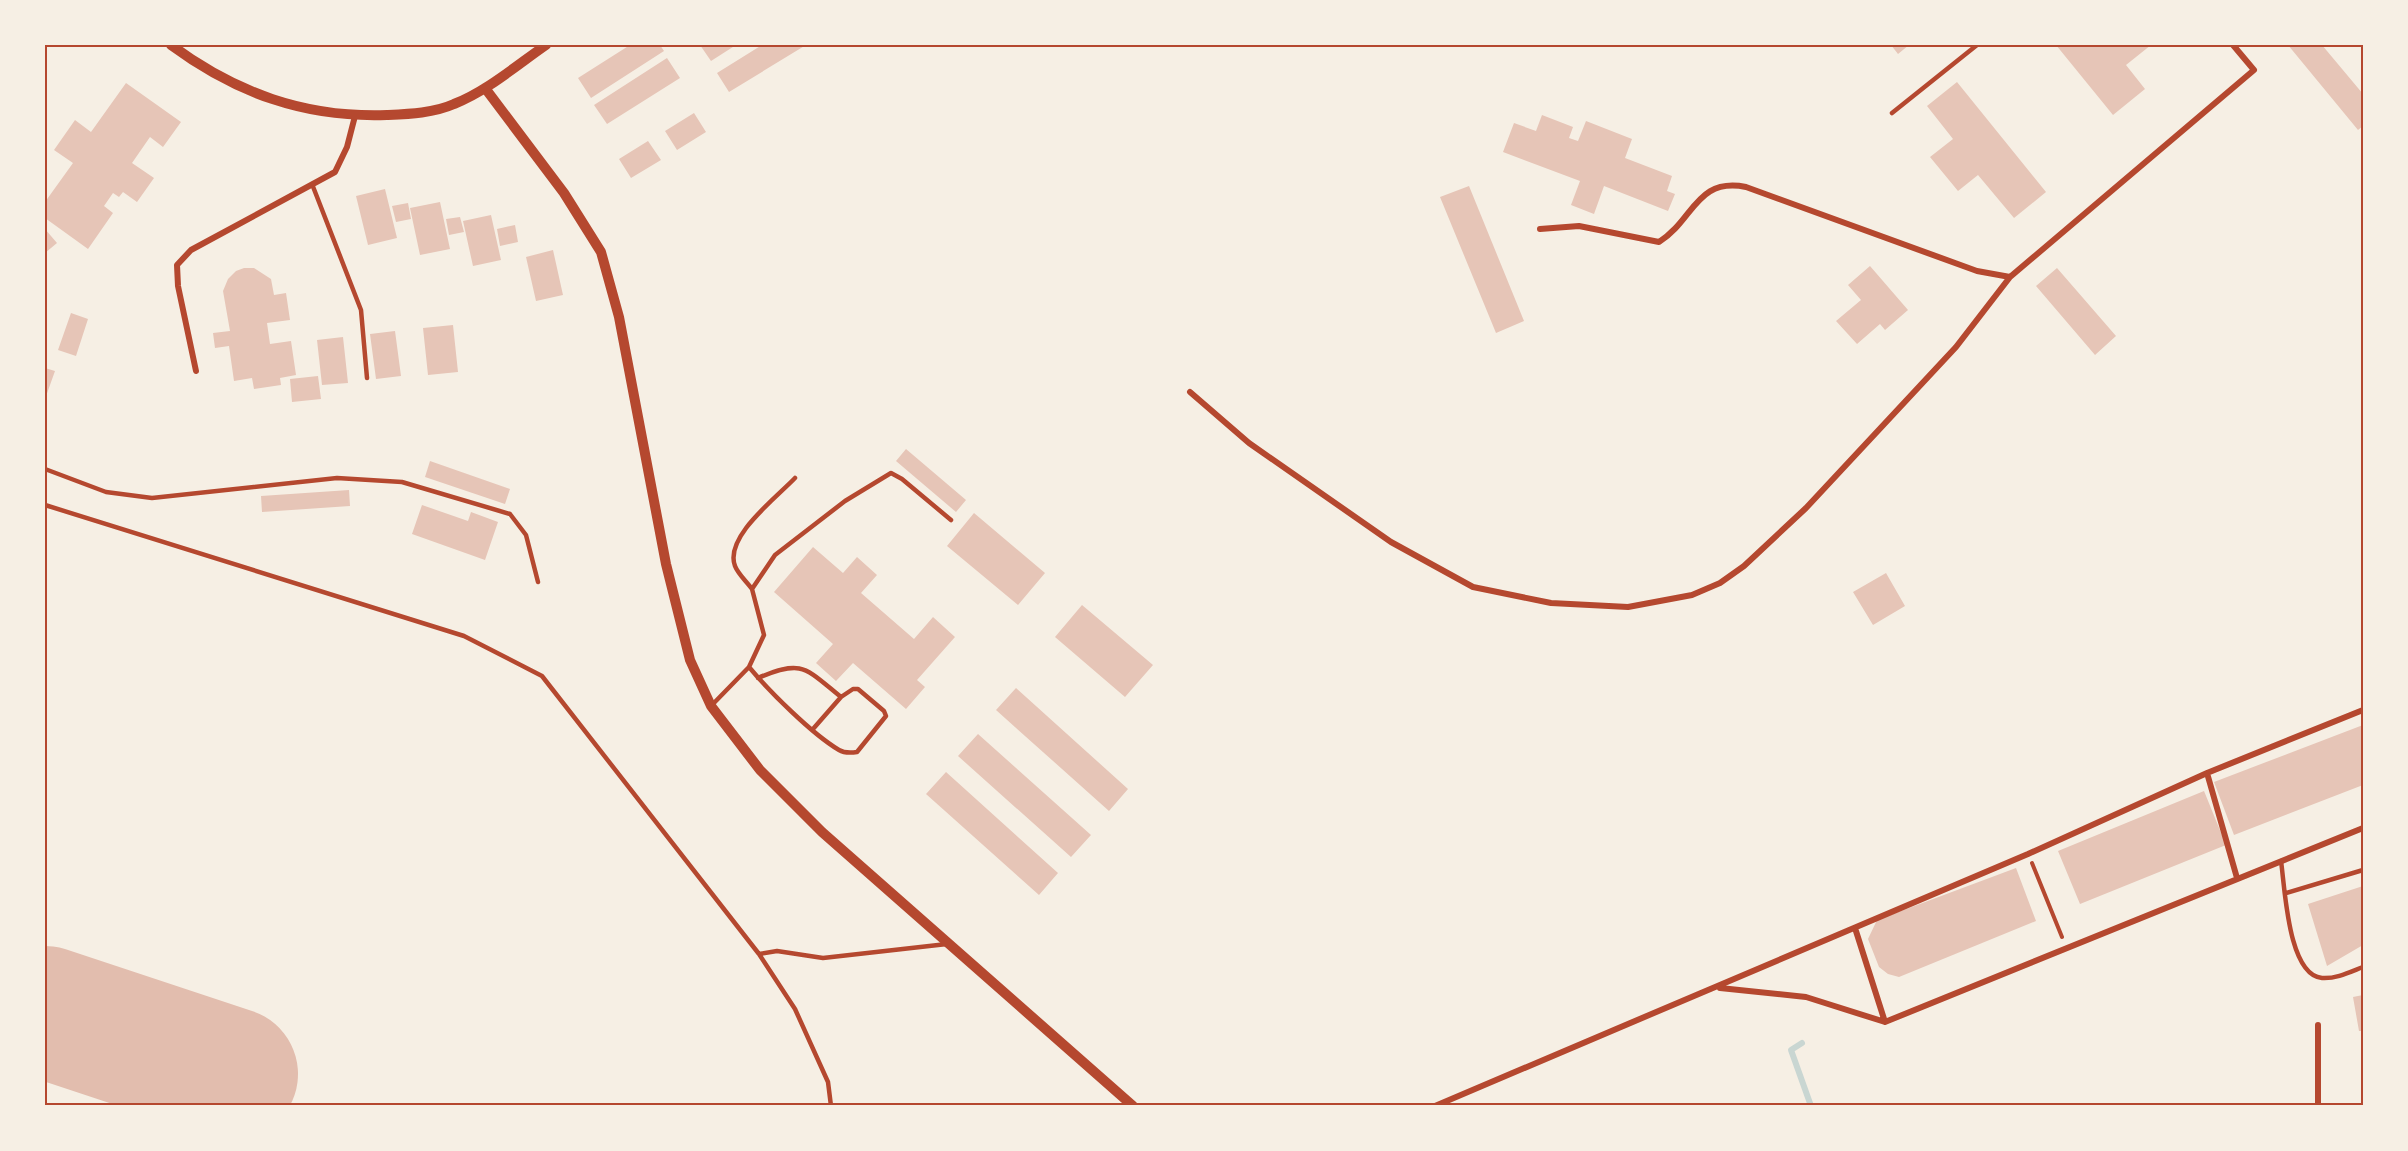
<svg xmlns="http://www.w3.org/2000/svg" width="2408" height="1151" font-family="Spectral,serif">
	<style>
		.lines { fill: none; stroke-linecap: round; stroke-linejoin: round }
		.stream { stroke: #c9d6d2; stroke-width: 6 }
		.runway { stroke: #e2bdae; stroke-width: 132 }
		.building { fill: #e6c5b7 }
		.path { stroke: #b5482f; stroke-width: 4 }
		.service { stroke: #b5482f; stroke-width: 4.5 }
		.minor { stroke: #b5482f; stroke-width: 6 }
		.tertiary { stroke: #b5482f; stroke-width: 10 }
		.neatline { fill: none; stroke: #b5482f; stroke-width: 2 }
	</style>
	<rect width="100%" height="100%" fill="#f6efe4"/>
	<g class="lines">
		<path class="stream" d="M1802 1043 1791 1050 1811 1106"/>
		<path class="runway" d="M45 1012 232 1074"/>
	</g>
	<path class="building" d="M630 45H660L664 51 591 98 578 78Z
		M700 45H736L711 61Z
		M762 45H806L729 92 717 73Z
		M1891 45H1909L1898 54Z
		M2056 45H2151L2126 65 2145 89 2113 115Z
		M2288 45H2322L2363 94V126L2358 130Z
		M667 58 680 78 607 124 594 105Z
		M1957 82 2046 192 2014 218 1978 175 1958 191 1930 157 1953 139 1927 106Z
		M126 83 181 122 163 147 150 137 132 163 154 178 137 202 123 192 119 197 113 193 104 206 113 213 88 249 45 218V202L73 163 54 150 75 120 91 132Z
		M694 113 706 132 677 150 665 131Z
		M1542 115 1573 127 1569 138 1578 141 1586 121 1632 139 1625 158 1672 176 1667 191 1675 194 1668 211 1604 186 1594 214 1571 205 1580 181 1503 152 1514 123 1536 131Z
		M648 141 661 160 631 178 619 159Z
		M1469 186 1524 321 1496 333 1440 197Z
		M385 189 397 238 368 245 356 196Z
		M440 202 450 249 420 255 410 208Z
		M408 203 411 219 396 222 392 206Z
		M491 215 501 260 473 266 463 221Z
		M460 217 464 232 449 235 446 219Z
		M515 225 518 242 500 246 497 229Z
		M45 229 57 243 45 253Z
		M553 250 563 295 536 301 526 257Z
		M1870 266 1908 310 1885 330 1880 324 1857 344 1836 321 1861 300 1848 285Z
		M244 268H254L271 279 274 295 286 293 290 320 267 323 270 344 291 341 296 375 280 378 281 385 254 389 252 378 234 381 229 346 215 348 213 333 230 331 223 291 228 279 236 271Z
		M2057 268 2116 336 2095 355 2036 286Z
		M71 313 88 319 76 356 58 350Z
		M453 325 458 372 428 375 423 328Z
		M395 331 401 376 376 379 370 334Z
		M343 337 348 383 322 385 317 340Z
		M45 368 55 371 45 399Z
		M318 376 321 399 292 402 290 379Z
		M906 449 966 500 956 512 896 461Z
		M430 461 510 489 505 504 425 477Z
		M349 490 350 506 262 512 261 496Z
		M422 505 468 521 471 512 498 522 485 560 412 534Z
		M974 513 1045 573 1018 605 947 546Z
		M813 547 843 573 857 557 877 575 861 593 914 639 933 617 955 637 917 680 925 687 906 709 853 663 836 681 816 663 833 644 774 592Z
		M1886 573 1905 606 1873 625 1853 592Z
		M1082 605 1153 665 1125 697 1055 637Z
		M1016 688 1128 789 1109 811 996 710Z
		M2363 725V785L2234 835 2214 782Z
		M978 734 1091 835 1071 857 958 756Z
		M946 772 1058 873 1039 895 926 794Z
		M2204 791 2226 845 2080 904 2058 851Z
		M2016 868 2036 921 1899 977 1888 974 1879 967 1868 939 1877 920Z
		M2363 886V945L2327 966 2308 904Z
		M2363 995V1031H2359L2353 997Z"/>
	<g class="lines">
		<path class="path" d="M2032 863 2062 937"/>
		<path class="service" d="M1892 113 1977 45
			M312 184 361 310 367 378
			M45 469 106 492 152 498 337 478 402 482 510 514 526 535 538 582
			M45 505 464 636 542 676 759 954 795 1009 828 1082 831 1106
			M752 589C747 582 738 574 735 566 724 537 776 498 795 478
			M749 667C769 691 812 734 839 750 844 753 850 753 857 752L886 716 884 711 858 689H853L841 697C805 668 803 659 758 678
			M711 706 749 667 764 635 752 589 775 555 845 501 891 473 902 479 951 520
			M813 729 841 697
			M2281 861C2285 888 2288 975 2322 978 2336 979 2350 972 2363 967
			M2286 893 2363 870
			M759 954 777 951 823 958 947 944"/>
		<path class="minor" d="M1540 229 1579 226 1659 242C1694 220 1696 177 1746 187L1977 271 2010 277 2254 70 2233 45
			M196 371 178 286 177 265 191 250 335 172 347 147 355 116
			M1190 392 1249 443 1391 542 1473 587 1551 603 1628 607 1692 595 1720 583 1744 566 1806 508 1956 347 2010 277
			M2207 773 2237 878
			M1855 928 1885 1022
			M1720 988 1806 997 1885 1022 2363 828
			M2318 1025V1106
			M1435 1106 2028 854 2207 773 2363 710"/>
		<path class="tertiary" d="M171 45C236 93 305 118 387 115 409 114 434 113 454 104 487 91 517 65 546 45
			M485 88 564 193 601 252 619 317 666 564 690 660 711 706 760 770 822 832 1133 1106"/>
	</g>
	<rect width="2408" height="1151" fill="none" stroke="#f6efe4" stroke-width="93"/>
	<rect x="46" y="46" width="2316" height="1058" class="neatline"/>
</svg>
